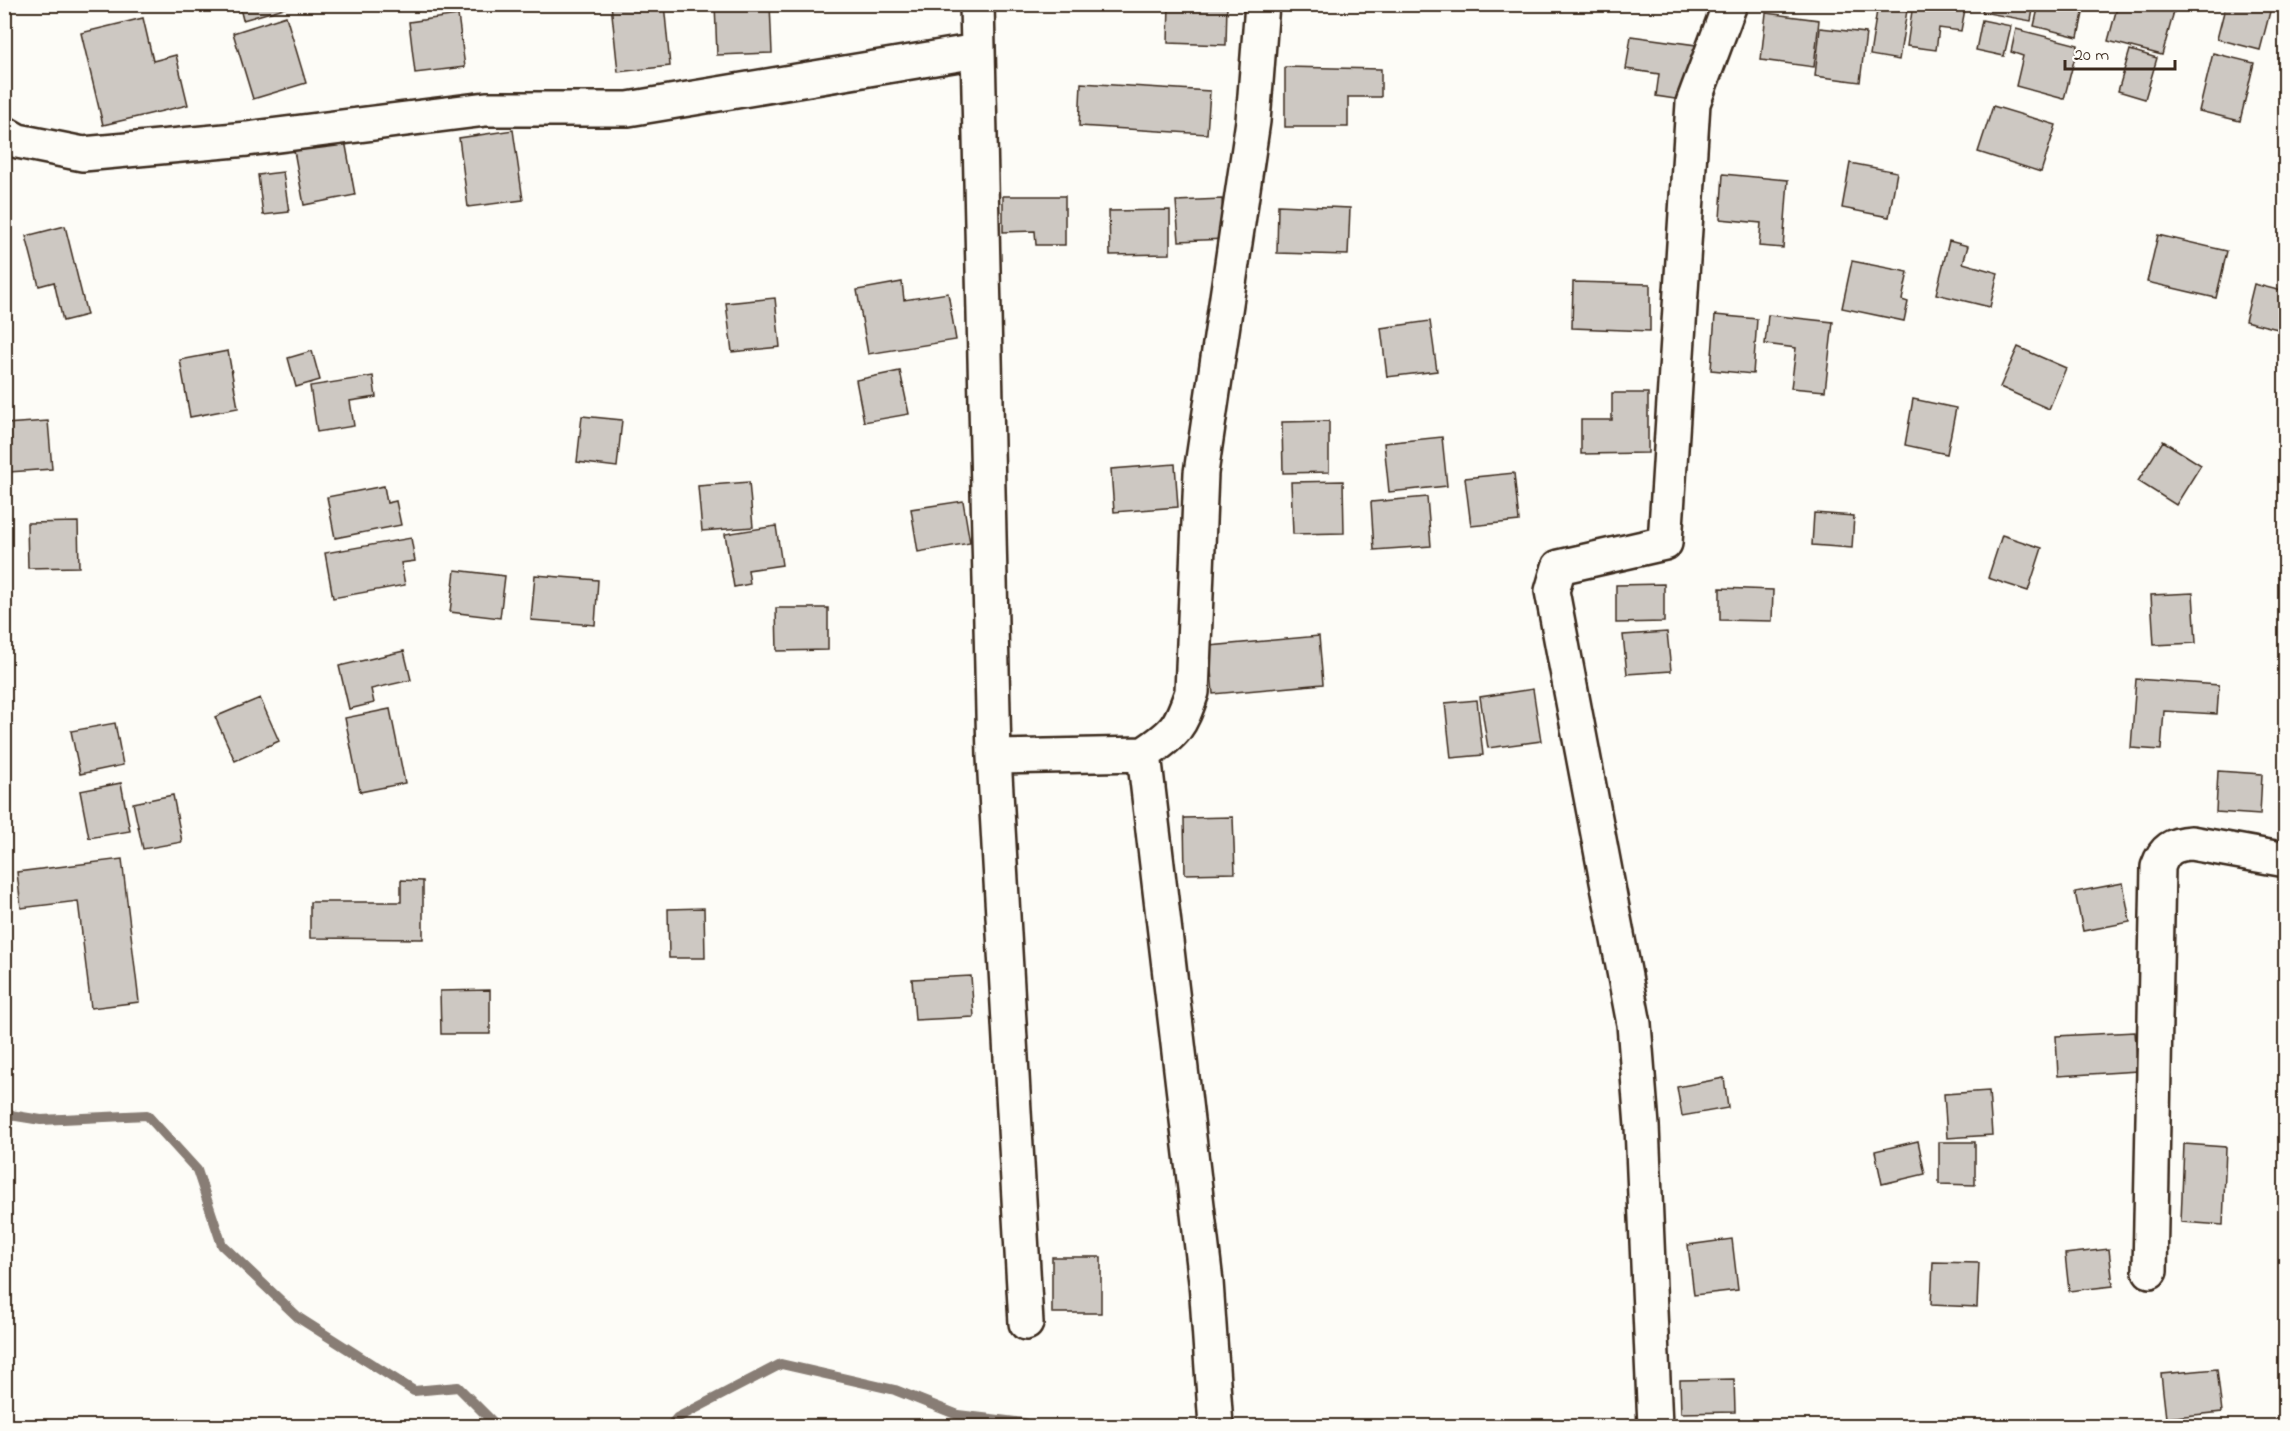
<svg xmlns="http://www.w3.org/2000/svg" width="2290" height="1431" font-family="'Indie Flower',sans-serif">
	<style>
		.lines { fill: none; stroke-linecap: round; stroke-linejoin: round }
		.stream { stroke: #887d74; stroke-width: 10 }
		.building { fill: #cdc8c2; stroke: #3b2a1e; stroke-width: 1.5 }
		.street-casing { stroke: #3b2a1e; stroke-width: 38 }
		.street { stroke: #fdfcf7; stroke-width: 33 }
	</style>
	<rect width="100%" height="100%" fill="#fdfcf7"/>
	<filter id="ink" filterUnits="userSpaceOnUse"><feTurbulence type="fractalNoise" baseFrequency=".0167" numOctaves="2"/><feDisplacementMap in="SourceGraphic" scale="12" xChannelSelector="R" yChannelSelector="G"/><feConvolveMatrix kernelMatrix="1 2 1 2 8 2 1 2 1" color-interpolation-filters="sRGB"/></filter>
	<g filter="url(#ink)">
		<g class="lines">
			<path class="stream" d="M4 1114 41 1120 147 1115 197 1170 222 1245 299 1318 414 1391 458 1387 497 1426
				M670 1426 677 1418 781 1364 895 1390 958 1415 1024 1423 1028 1426"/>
		</g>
		<path class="building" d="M239 4H288V7L243 20Z
			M611 4H664L670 66 618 72Z
			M715 4H770L772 53 717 55Z
			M1169 4H1227L1226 45 1168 43Z
			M1878 4H1908L1899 60 1870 55Z
			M1913 4H1943L1965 9 1961 31 1939 28 1936 50 1907 46Z
			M1984 4H2034L2031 21 1982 12Z
			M2039 4H2085L2078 37 2034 26Z
			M2118 4H2176L2162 55 2108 41Z
			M2226 4H2272L2260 50 2217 39Z
			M1766 13 1819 20 1814 67 1761 60Z
			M458 15 465 67 415 73 409 22Z
			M286 16 306 83 253 99 233 33Z
			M143 18 153 61 176 55 188 105 103 125 81 33Z
			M1982 20 2011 26 2004 56 1976 50Z
			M1820 28 1866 33 1860 82 1815 76Z
			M2016 29 2078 45 2064 99 2016 86 2023 56 2011 52Z
			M1631 36 1696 45 1688 101 1656 96 1659 74 1626 69Z
			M2130 50 2157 58 2145 99 2118 91Z
			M2213 53 2254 63 2240 121 2199 111Z
			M1285 67 1381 69V97H1348V127H1285Z
			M1081 83 1210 91 1207 134 1079 126Z
			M1993 106 2056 125 2041 172 1978 152Z
			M513 130 523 200 468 207 459 138Z
			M344 135 355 195 304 205 293 145Z
			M1850 163 1897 172 1889 217 1842 208Z
			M283 172 289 212 263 215 258 175Z
			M1723 174 1788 180 1783 248 1759 246 1761 223 1720 219Z
			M1003 196H1065V245H1036L1035 231 1003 232Z
			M1222 199 1225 239 1179 241 1176 201Z
			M1278 205 1350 208 1348 255 1277 253Z
			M1170 210V254L1110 255 1109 211Z
			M65 226 87 315 63 321 54 282 39 286 26 236Z
			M2158 235 2227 251 2216 298 2147 282Z
			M1949 241 1968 246 1963 263 1998 273 1990 307 1936 294Z
			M1852 261 1908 272 1902 300 1908 302 1904 321 1842 308Z
			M902 282 904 300 948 293 956 340 868 354 857 290Z
			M1573 282 1650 284V331L1572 328Z
			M2254 284 2286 292V331L2245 321Z
			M775 298 780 347 732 352 726 303Z
			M1715 315 1757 319 1753 374 1711 370Z
			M1768 315 1833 322 1825 391 1791 388 1796 348 1765 344Z
			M1430 321 1437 371 1387 377 1381 328Z
			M2018 347 2066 368 2049 409 2000 387Z
			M228 351 238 408 190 417 180 360Z
			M312 351 320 380 296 387 288 358Z
			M900 371 909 414 864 422 856 380Z
			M373 376 376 397 350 401 354 426 317 432 310 386Z
			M1612 393H1648V453L1581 454V420H1612Z
			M1913 399 1956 408 1947 454 1905 445Z
			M582 416 622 420 617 467 577 462Z
			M48 421 52 469 9 472 5 424Z
			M1329 421V472L1283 473 1282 422Z
			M1442 437 1447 486 1389 492 1384 443Z
			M2163 441 2201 465 2176 505 2138 481Z
			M1175 464 1178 507 1114 512 1111 469Z
			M1514 473 1519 521 1471 526 1465 478Z
			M1343 481 1344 533 1293 534 1291 482Z
			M749 482 753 527 702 531 698 486Z
			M384 486 387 503 396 501 401 525 335 538 327 497Z
			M1427 497 1431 546 1374 550 1371 502Z
			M963 501 970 543 918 552 911 509Z
			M1814 513 1854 516 1852 548 1812 545Z
			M78 522 79 567 28 568 27 523Z
			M776 526 782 565 748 570 750 584 734 587 725 534Z
			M2002 535 2042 548 2028 591 1988 578Z
			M411 538 415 561 401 563 405 585 333 598 325 553Z
			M455 570 505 576 500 618 450 612Z
			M535 575 598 580 595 625 531 620Z
			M1664 584V622L1616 623V585Z
			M1720 588 1773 590 1772 621 1720 620Z
			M2193 593 2196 643 2154 645 2151 595Z
			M776 608H828V650L777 651Z
			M1667 632 1671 671 1627 674 1623 635Z
			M1319 636 1323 684 1213 694 1209 646Z
			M404 651 411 680 371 689 374 703 349 709 339 666Z
			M2136 679 2219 685 2217 714 2164 711 2161 750 2131 748Z
			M1533 689 1541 741 1488 748 1480 697Z
			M260 698 279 741 235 761 215 717Z
			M1477 700 1483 755 1451 758 1445 703Z
			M390 709 405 783 360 792 345 718Z
			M115 723 123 765 80 774 71 731Z
			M2218 771 2262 774 2260 815 2216 812Z
			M121 783 130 831 89 838 80 791Z
			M173 795 182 842 143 849 133 803Z
			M1233 817 1235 873 1185 874 1184 818Z
			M122 859 139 1002 91 1008 78 901 21 908 17 872Z
			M401 880 423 881V939L310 938V902H401Z
			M2123 883 2130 922 2083 931 2075 892Z
			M704 908 705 958H669L668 909Z
			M971 976 974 1017 915 1020 912 979Z
			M490 990V1034H441L440 991Z
			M2135 1032 2138 1071 2058 1076 2056 1036Z
			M1724 1078 1728 1108 1682 1116 1677 1087Z
			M1989 1091 1992 1135 1947 1138 1944 1094Z
			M1918 1141 1925 1174 1882 1184 1875 1151Z
			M1939 1142H1975V1185L1939 1184Z
			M2184 1144 2226 1147 2223 1225 2181 1222Z
			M1732 1239 1738 1290 1694 1295 1688 1245Z
			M2109 1249 2113 1286 2069 1291 2065 1254Z
			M1052 1257H1101V1313H1052Z
			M1933 1262 1979 1263 1977 1307 1931 1305Z
			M2217 1369 2222 1412 2166 1418 2161 1374Z
			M1734 1379 1735 1412 1681 1413 1680 1380Z"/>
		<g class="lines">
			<g class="street-casing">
				<path id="street" d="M977 4 994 757 1026 1323
					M4 133 18 141 83 154 247 139 486 109H628L977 51
					M1144 754 1206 1282 1216 1426
					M994 757 1144 754C1176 733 1180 727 1192 692L1201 473 1253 121 1262 4
					M2150 1271 2158 867C2164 849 2173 844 2191 843L2286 860
					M1655 1426 1642 1126 1634 1024 1552 591 1559 567 1665 543 1693 103 1730 4"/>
			</g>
			<use href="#street" class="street"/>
		</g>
	</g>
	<rect width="2290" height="1431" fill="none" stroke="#fdfcf7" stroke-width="24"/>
	<rect x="12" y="12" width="2266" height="1407" fill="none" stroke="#3b2a1e" stroke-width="2" filter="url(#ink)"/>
	<path d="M2065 60v9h110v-9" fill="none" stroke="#3b2a1e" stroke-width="3"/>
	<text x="2074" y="60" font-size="18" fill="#3b2a1e" stroke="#fdfcf7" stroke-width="4.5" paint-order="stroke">20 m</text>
</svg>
